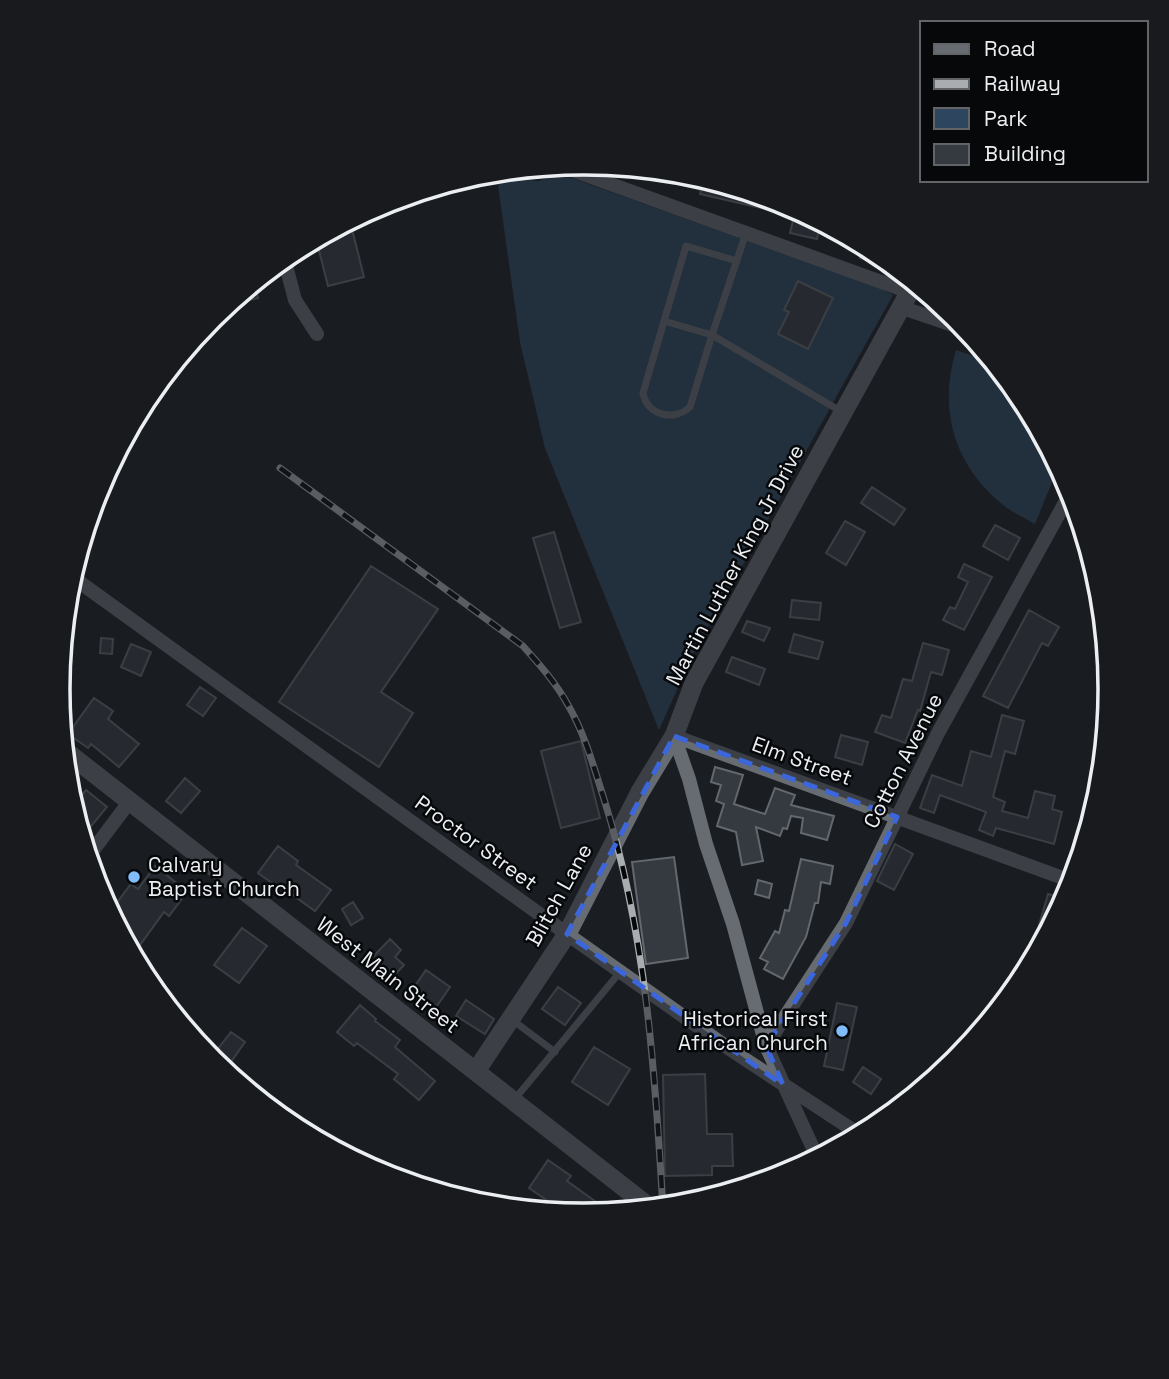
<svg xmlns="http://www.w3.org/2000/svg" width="1169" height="1379" font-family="'Space Grotesk',sans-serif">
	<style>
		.green { fill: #2d455e }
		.building { fill: #353a40; stroke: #62686e; stroke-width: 2 }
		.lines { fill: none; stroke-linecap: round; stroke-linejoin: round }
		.service { stroke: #666c71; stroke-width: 7 }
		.minor { stroke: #666c71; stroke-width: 14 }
		.tertiary { stroke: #666c71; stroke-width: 19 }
		.rail-casing { stroke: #a9adb0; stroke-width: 7 }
		.rail { stroke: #06080a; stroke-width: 4.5; stroke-dasharray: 13; stroke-linecap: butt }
		.marked { fill: none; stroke: #3c66dc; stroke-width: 5; stroke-dasharray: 14 9; stroke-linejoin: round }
		.poi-dot { fill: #81bdfa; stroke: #06080a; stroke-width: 2.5 }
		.labels { text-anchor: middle; stroke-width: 5; stroke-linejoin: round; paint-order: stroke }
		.street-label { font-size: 21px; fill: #eceff2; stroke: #06080a }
		.poi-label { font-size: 21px; fill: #eceff2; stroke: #06080a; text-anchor: start }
		.rim { fill: none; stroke: #eceff2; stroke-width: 3.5 }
	</style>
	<rect width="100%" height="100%" fill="#1a1e23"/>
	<path class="green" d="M514 170 519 179 538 181 554 176H566L877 287 893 295 692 656 659 730 545 448 520 342 496 171Z
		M956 350 994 363 1023 397 1059 465 1035 524C1024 518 1012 512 1003 505 954 465 938 410 956 350Z"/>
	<path class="building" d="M647 169 688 173 785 203 782 213 700 194 701 190 646 175Z
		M796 208 821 221 817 239 790 233Z
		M350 221 364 277 328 286 316 239Z
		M863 244 877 252 897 268 860 258Z
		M798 281 833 298 808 349 778 334 789 312 784 310Z
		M254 282 258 298 225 306Z
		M872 487 905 509 894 525 861 503Z
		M845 521 865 532 846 565 826 553Z
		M995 525 1020 538 1008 560 983 546Z
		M554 532 581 622 560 628 533 538Z
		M964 564 992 577 964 630 943 620 950 607 955 609 968 582 958 577Z
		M371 566 438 609 381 692 413 713 379 767 279 702Z
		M792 600 821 603 819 620 790 617Z
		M1029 610 1059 627 1048 646 1042 643 1008 708 983 696Z
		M747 621 770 628 764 641 742 632Z
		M794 634 823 642 818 659 789 652Z
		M101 638 113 639 112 654 100 653Z
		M923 643 949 650 942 675 931 672 920 711 918 710 905 743 875 732 882 715 891 718 903 679 912 681Z
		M131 644 151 652 141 676 121 667Z
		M732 657 765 669 759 685 726 672Z
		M200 687 216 698 203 716 187 705Z
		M94 698 113 711 108 719 139 744 119 767 91 744 88 748 68 734Z
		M1002 715 1024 721 1015 754 1005 751 993 797 1005 802 1002 811 1028 818 1035 791 1055 796 1052 809 1062 812 1054 844 996 828 993 836 979 830 986 812 940 795 934 813 920 808 932 775 962 786 971 751 991 757Z
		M841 735 868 742 862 765 835 757Z
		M581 741 600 818 561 828 541 751Z
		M715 767 743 775 734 804 765 814 775 788 795 795 791 805 834 816 827 840 801 833 803 818 791 816 787 829 783 828 780 836 756 827 763 861 742 865 736 832 717 826 724 804 716 801 721 785 711 782Z
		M185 778 200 791 181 813 166 801Z
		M86 790 107 807 82 837 72 807Z
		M895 844 913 854 894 890 877 881Z
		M278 846 298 861 296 865 331 890 315 911 280 886 279 888 258 873Z
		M674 857 688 958 646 964 632 862Z
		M801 859 833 866 830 884 821 882 818 903H815L806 937 783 979 764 969 768 962 760 958 775 931 779 933 785 910 789 911Z
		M155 866 179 885 176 889 184 896 169 916 164 912 132 956 109 913 131 884 138 889Z
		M758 880 772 884 769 898 755 894Z
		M1048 894 1067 899 1051 928 1039 925Z
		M353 902 363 918 351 925 342 909Z
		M242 928 267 946 239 983 214 965Z
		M390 939 401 950 395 957 404 965 387 983 367 963Z
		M426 970 450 987 434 1010 410 993Z
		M558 987 581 1003 565 1025 542 1009Z
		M466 1000 494 1019 485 1034 456 1016Z
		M837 1003 857 1007 843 1070 824 1066Z
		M360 1005 376 1019 375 1021 400 1040 395 1047 435 1081 419 1100 394 1079 398 1074 357 1043 354 1046 337 1032Z
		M231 1032 245 1042 228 1066 213 1055Z
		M594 1047 630 1069 608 1105 572 1082Z
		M863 1067 881 1079 871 1094 853 1082Z
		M705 1074 707 1134H732L733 1166H712V1175L665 1176 663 1075Z
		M548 1160 571 1176 567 1181 599 1204 591 1216 559 1214 561 1210 529 1188Z"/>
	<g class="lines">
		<path class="service" d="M746 233 712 335 842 412
			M664 321 712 335 690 407C673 422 647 415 643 393L686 246 737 261
			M511 1019 555 1052
			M514 1100 620 972"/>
		<path class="minor" d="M558 165 909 292
			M284 258 295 300 317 334
			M900 307 968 330
			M71 576 567 934 731 1050 862 1136
			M674 736 689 779 706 844 733 924 766 1046 818 1159
			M674 736 1074 882
			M88 857 130 801
			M766 1046 846 923 938 733 1072 490"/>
		<path class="tertiary" d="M64 750 653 1210
			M476 1071 567 934 640 792 674 736 694 683 915 282"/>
		<g class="rail-casing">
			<path id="rail" d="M280 468 523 646C540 665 556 683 568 705 585 734 594 768 604 799 646 933 655 1070 663 1209"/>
		</g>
		<use href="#rail" class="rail"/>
	</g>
	<path d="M0 0H1169V1379H0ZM674 736 897 817 846 923 766 1046 783 1085 567 934Z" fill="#1a1e23" fill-opacity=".55" fill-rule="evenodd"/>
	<path class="marked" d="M674 736 897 817 846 923 766 1046 783 1085 567 934Z"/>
	<g class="poi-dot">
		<circle cx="134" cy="877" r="7"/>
		<circle cx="842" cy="1031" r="7"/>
	</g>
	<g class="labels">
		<g class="street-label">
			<text transform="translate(735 565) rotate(-62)" y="7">Martin Luther King Jr Drive</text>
			<text transform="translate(802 761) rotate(20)" y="7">Elm Street</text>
			<text transform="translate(903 761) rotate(-63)" y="7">Cotton Avenue</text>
			<text transform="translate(476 843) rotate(36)" y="7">Proctor Street</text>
			<text transform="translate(559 895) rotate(-61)" y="7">Blitch Lane</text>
			<text transform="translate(388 975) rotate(38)" y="7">West Main Street</text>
		</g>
		<g class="poi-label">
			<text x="148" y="872">Calvary<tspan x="148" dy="24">Baptist Church</tspan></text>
			<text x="828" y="1026" text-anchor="end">Historical First<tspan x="828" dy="24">African Church</tspan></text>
		</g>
	</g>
	<path d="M0 0H1169V1379H0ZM70 689a514 514 0 1 1 1028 0a514 514 0 1 1-1028 0Z" fill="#181a1d" fill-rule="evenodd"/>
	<path class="rim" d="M70 689a514 514 0 1 1 1028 0a514 514 0 1 1-1028 0Z"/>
	<rect x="920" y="21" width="228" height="161" fill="#06080a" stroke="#626467" stroke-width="2"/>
	<rect x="934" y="44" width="35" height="10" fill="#666c71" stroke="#626467" stroke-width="2"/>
	<text x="984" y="56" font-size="21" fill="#eceff2">Road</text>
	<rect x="934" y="79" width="35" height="10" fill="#a9adb0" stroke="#626467" stroke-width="2"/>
	<text x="984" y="91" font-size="21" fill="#eceff2">Railway</text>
	<rect x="934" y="108" width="35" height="21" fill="#2d455e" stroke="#626467" stroke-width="2"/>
	<text x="984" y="126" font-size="21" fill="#eceff2">Park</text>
	<rect x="934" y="144" width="35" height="21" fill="#353a40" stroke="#626467" stroke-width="2"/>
	<text x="984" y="161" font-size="21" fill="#eceff2">Building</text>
</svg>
